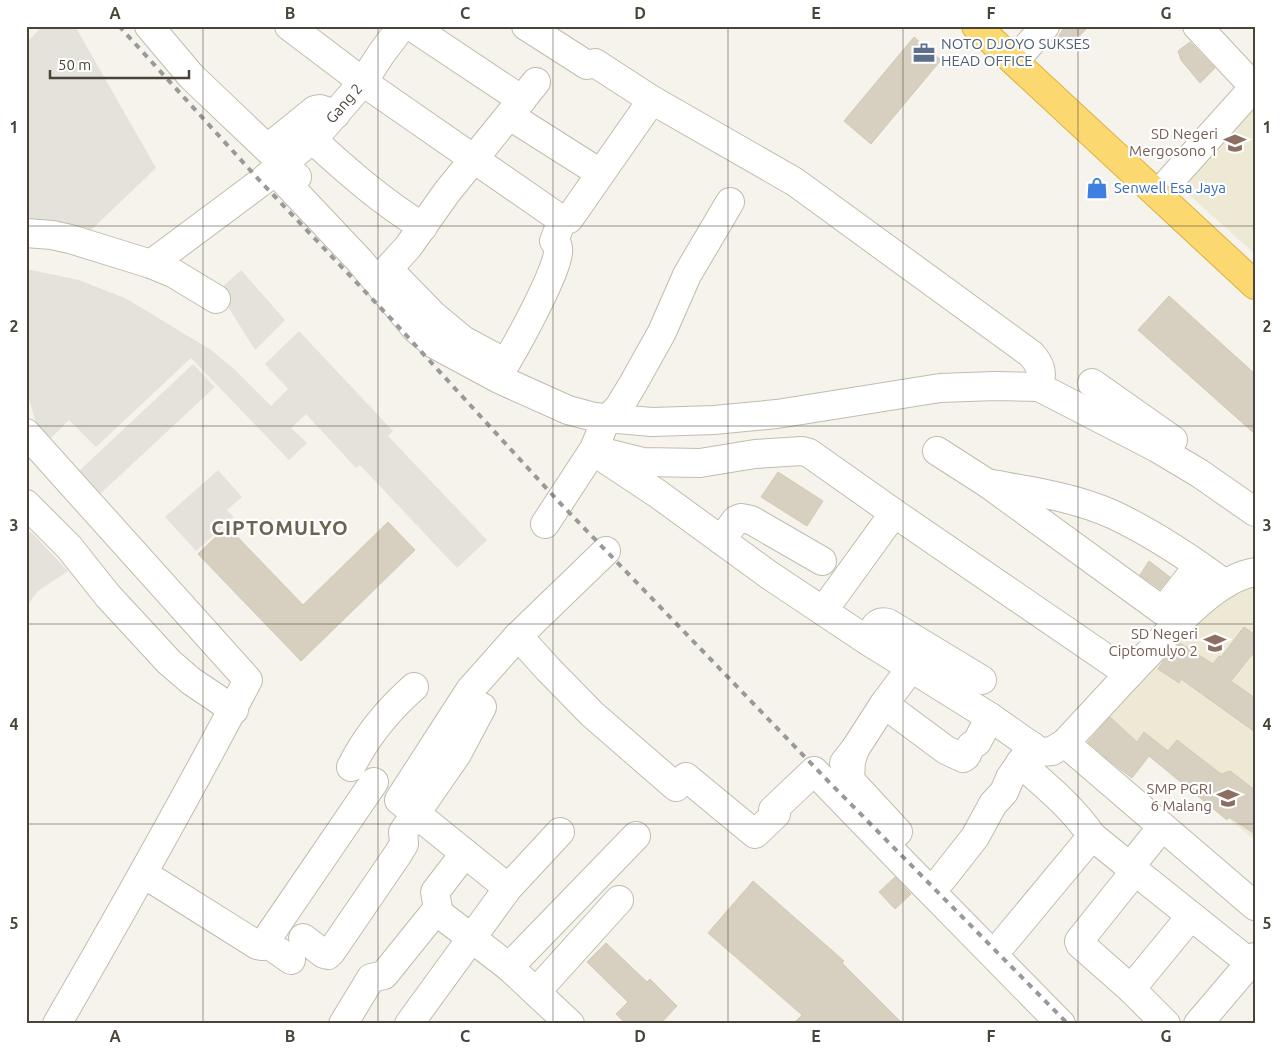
<svg xmlns="http://www.w3.org/2000/svg" width="1281" height="1050" font-family="Ubuntu,sans-serif">
	<style>
		.industrial { fill: #e5e2dc }
		.education { fill: #eee9d5 }
		.building { fill: #d7d0c0; stroke: #d1c9b4 }
		.lines { fill: none; stroke-linecap: round; stroke-linejoin: round }
		.minor-casing { stroke: #c1bcad; stroke-width: 30 }
		.highway-casing { stroke: #dbb03f; stroke-width: 30 }
		.minor { stroke: #fff; stroke-width: 28 }
		.highway { stroke: #fbd970; stroke-width: 28 }
		.rail { stroke: #999; stroke-width: 4; stroke-dasharray: 6 6; stroke-linecap: butt }
		.grid { fill: none; stroke: #494439; stroke-width: 1; stroke-opacity: 0.55 }
		.labels { text-anchor: middle; stroke-width: 4.5; stroke-linejoin: round; paint-order: stroke }
		.service-label { font-size: 15px; fill: #4e5e75; stroke: #fff; text-anchor: start }
		.street-label { font-size: 15px; fill: #494439; stroke: #fff }
		.education-label { font-size: 15px; fill: #785e54; stroke: #fff; text-anchor: end }
		.shop-label { font-size: 15px; fill: #366cbe; stroke: #fff; text-anchor: start }
		.district-label { font-size: 20px; font-weight: bold; letter-spacing: 1px; fill: #6c6350; stroke: #fff }
		.neatline { fill: none; stroke: #494439; stroke-width: 2 }
		.grid-label { font-size: 16px; text-anchor: middle; font-weight: bold; fill: #494439 }
	</style>
	<rect width="100%" height="100%" fill="#f5f3eb"/>
	<path class="industrial" d="M43 26H75L156 168 89 232 26 222V43Z
		M26 269 79 280 127 299 211 350 234 369 271 406 288 389 265 364 299 331 393 431 388 436 487 540 457 568 360 465 356 468 306 414 291 428 307 443 289 460 191 358 96 447 69 420 48 441 36 423 26 389Z
		M241 270 285 320 255 350 218 291Z
		M193 364 215 387 99 495 78 472Z
		M218 470 242 497 227 510 234 517 196 551 165 517Z
		M31 532 68 571 38 591 26 607V536Z"/>
	<path class="education" d="M1255 101V254L1178 185Z
		M1255 579V840L1103 717 1235 582Z"/>
	<path class="building" d="M1065 26H1089L1069 47 1058 37Z
		M914 37 941 60 871 144 844 121Z
		M1190 42 1215 68 1200 83 1181 60 1178 51Z
		M1169 296 1255 374V434L1138 330Z
		M778 472 823 501 807 526 761 497Z
		M388 522 415 550 301 661 198 554 227 526 303 605Z
		M1149 561 1170 577 1160 589 1140 575Z
		M1244 627 1255 635V651L1231 681 1255 698V732L1181 679 1179 683 1158 669 1164 660 1180 643 1213 664 1219 656 1221 657Z
		M1110 717 1137 742 1144 732 1168 751 1177 740 1221 774 1230 771 1255 790V834L1229 817 1227 820 1149 756 1132 778 1112 763 1088 742Z
		M895 877 911 894 895 909 879 892Z
		M753 881 844 961 842 963 903 1024H793L802 1015 708 933Z
		M606 943 647 982 650 979 677 1006 660 1024H626L616 1014 628 1002 587 962Z"/>
	<g class="lines">
		<g class="minor-casing">
			<g id="minor">
				<path d="M149 26 191 76 297 177"/>
				<path d="M289 26 363 82 562 220 554 241C556 244 558 245 558 248 562 264 516 346 506 363L463 340 433 315 392 273"/>
				<path d="M411 26 522 100"/>
				<path d="M526 26 587 65 595 63 652 100 795 182 1031 354C1041 365 1043 373 1039 387"/>
				<path d="M1197 26 1255 88"/>
				<path d="M1015 61 1045 26"/>
				<path d="M510 116 600 173"/>
				<path d="M312 139C347 171 382 202 423 227"/>
				<path d="M268 148 315 110 320 109 336 114"/>
				<path d="M274 170 360 261 416 329 434 344 499 379 568 410 594 417 652 422 714 420 777 414 940 388 995 386 1039 387 1157 448 1199 473 1255 512"/>
				<path d="M1158 194 1255 86"/>
				<path d="M562 220 569 219 652 100"/>
				<path d="M26 233 52 235 70 239 151 264 173 273 216 299"/>
				<path id="s1" d="M151 264 261 182 316 136 363 82 381 54 402 26"/>
				<path d="M388 269 408 247 447 192 536 82"/>
				<path d="M1092 383 1173 440"/>
				<path d="M26 433 248 680C187 796 123 910 57 1024"/>
				<path d="M593 451 658 494 769 575 868 641 990 717 1040 752 1052 751 1065 743C1093 713 1121 682 1149 653 1175 626 1217 578 1255 572"/>
				<path d="M937 451 987 483"/>
				<path d="M607 453 643 462 700 463 755 454 802 451 809 453 894 513"/>
				<path d="M26 504 69 547 108 596 169 662 191 681 234 710"/>
				<path d="M545 524 594 449 605 422 619 407 633 384 662 332 687 275 730 202"/>
				<path d="M721 540 736 520 741 518 751 520 822 561"/>
				<path d="M1199 565 1163 611 987 483C1030 491 1074 497 1114 515 1154 534 1190 558 1225 584"/>
				<path d="M823 611 894 513 1129 674"/>
				<path d="M518 636 606 551"/>
				<path d="M868 641C873 631 875 619 888 623L982 680"/>
				<path d="M884 704 946 750 963 758 966 756 971 746 977 742 990 717"/>
				<path d="M1065 743 1255 906"/>
				<path d="M855 749 851 761 850 780 898 832"/>
				<path d="M844 763 855 749 884 704 911 668"/>
				<path d="M1020 763C1046 786 1072 807 1092 836"/>
				<path d="M351 767C366 737 389 709 414 687"/>
				<path d="M773 810 814 771 905 865 1061 1024"/>
				<path d="M1135 871V862L1137 858 1162 827"/>
				<path d="M144 874 257 945 262 946 374 782"/>
				<path d="M942 879 975 837 993 804 1004 792 1010 778 1032 746"/>
				<path d="M508 888 399 800 470 690 518 636 548 669 592 714 676 787 686 777 755 834 776 814"/>
				<path d="M436 911 509 967 570 1024"/>
				<path d="M303 938 324 954 328 955 331 952 398 854 404 844 403 832 457 754 482 707"/>
				<path d="M265 942 291 960"/>
				<path d="M1004 942 1092 836 1135 871"/>
				<path d="M509 967 636 836"/>
				<path d="M1131 989 1191 916"/>
				<path d="M536 992 619 900"/>
				<path d="M343 1024 371 978 384 975 438 908 435 892 465 853"/>
				<path d="M409 1024 508 888 560 832"/>
				<path d="M1166 1024 1131 989 1080 944 1079 941 1135 871 1250 963"/>
				<path d="M1198 1024 1255 957"/>
			</g>
		</g>
		<g class="highway-casing">
			<path id="highway" d="M976 26 1255 285"/>
		</g>
		<use href="#minor" class="minor"/>
		<use href="#highway" class="highway"/>
		<path class="rail" d="M119 26 261 182 395 323 559 502 829 782 1068 1024"/>
	</g>
	<path class="grid" d="M203 26V1024M378 26V1024M553 26V1024M728 26V1024M903 26V1024M1078 26V1024M26 226H1255M26 426H1255M26 624H1255M26 824H1255"/>
	<defs>
		<g id="office-bare" transform="scale(1.725)"><path d="M-6-3h4V-5.5h4V-3h4V5H-6ZM-1-4.5V-3h2v-1.5ZM-6 0V1H6V0Z" fill="#5c6f8a" stroke="#fff" stroke-width="2.5" paint-order="stroke"/></g>
		<g id="school-bare" transform="scale(1.725)"><path d="M0-5L7-2L0 1L-7-2ZM-4 1L0 2.5L4 1V4Q0 6-4 4Z" fill="#8d6e63" stroke="#fff" stroke-width="2.5" paint-order="stroke"/></g>
		<g id="shop-bare" transform="scale(1.725)"><path d="M-5-2.5h2.3a2.7 3.5 0 0 1 5.4 0H5L5.5 6h-11ZM-1.5-2.5h3a1.5 2.3 0 0 0-3 0Z" fill="#3f7fe0" stroke="#fff" stroke-width="2.5" paint-order="stroke"/></g>
	</defs>
	<g fill-rule="evenodd">
		<use href="#office-bare" x="924" y="53"/>
		<use href="#school-bare" x="1235" y="143"/>
		<use href="#shop-bare" x="1097" y="188"/>
		<use href="#school-bare" x="1215" y="643"/>
		<use href="#school-bare" x="1228" y="798"/>
	</g>
	<g class="labels">
		<g class="service-label">
			<text x="941" y="49">NOTO DJOYO SUKSES<tspan x="941" dy="17">HEAD OFFICE</tspan></text>
		</g>
		<g class="street-label">
			<text dy="5" stroke="none"><textPath href="#s1" startOffset="252">Gang 2</textPath></text>
		</g>
		<g class="education-label">
			<text x="1218" y="139">SD Negeri<tspan x="1218" dy="17">Mergosono 1</tspan></text>
			<text x="1198" y="639">SD Negeri<tspan x="1198" dy="17">Ciptomulyo 2</tspan></text>
			<text x="1212" y="794">SMP PGRI<tspan x="1212" dy="17">6 Malang</tspan></text>
		</g>
		<g class="shop-label">
			<text x="1114" y="193">Senwell Esa Jaya</text>
		</g>
		<g class="district-label">
			<text x="280" y="535">CIPTOMULYO</text>
		</g>
	</g>
	<rect width="1281" height="1050" fill="none" stroke="#ffffff" stroke-width="55"/>
	<path d="M50 70v8h139v-8" fill="none" stroke="#494439" stroke-width="2.5"/>
	<text x="58" y="70" font-size="15" fill="#494439" stroke="#ffffff" stroke-width="4" paint-order="stroke">50 m</text>
	<rect x="28" y="28" width="1226" height="994" class="neatline"/>
	<g class="grid-label">
		<text x="115" y="19">A</text>
		<text x="290" y="19">B</text>
		<text x="465" y="19">C</text>
		<text x="640" y="19">D</text>
		<text x="816" y="19">E</text>
		<text x="991" y="19">F</text>
		<text x="1166" y="19">G</text>
		<text x="14" y="133">1</text>
		<text x="1267" y="133">1</text>
		<text x="14" y="332">2</text>
		<text x="1267" y="332">2</text>
		<text x="14" y="531">3</text>
		<text x="1267" y="531">3</text>
		<text x="14" y="730">4</text>
		<text x="1267" y="730">4</text>
		<text x="14" y="929">5</text>
		<text x="1267" y="929">5</text>
		<text x="115" y="1042">A</text>
		<text x="290" y="1042">B</text>
		<text x="465" y="1042">C</text>
		<text x="640" y="1042">D</text>
		<text x="816" y="1042">E</text>
		<text x="991" y="1042">F</text>
		<text x="1166" y="1042">G</text>
	</g>
</svg>
